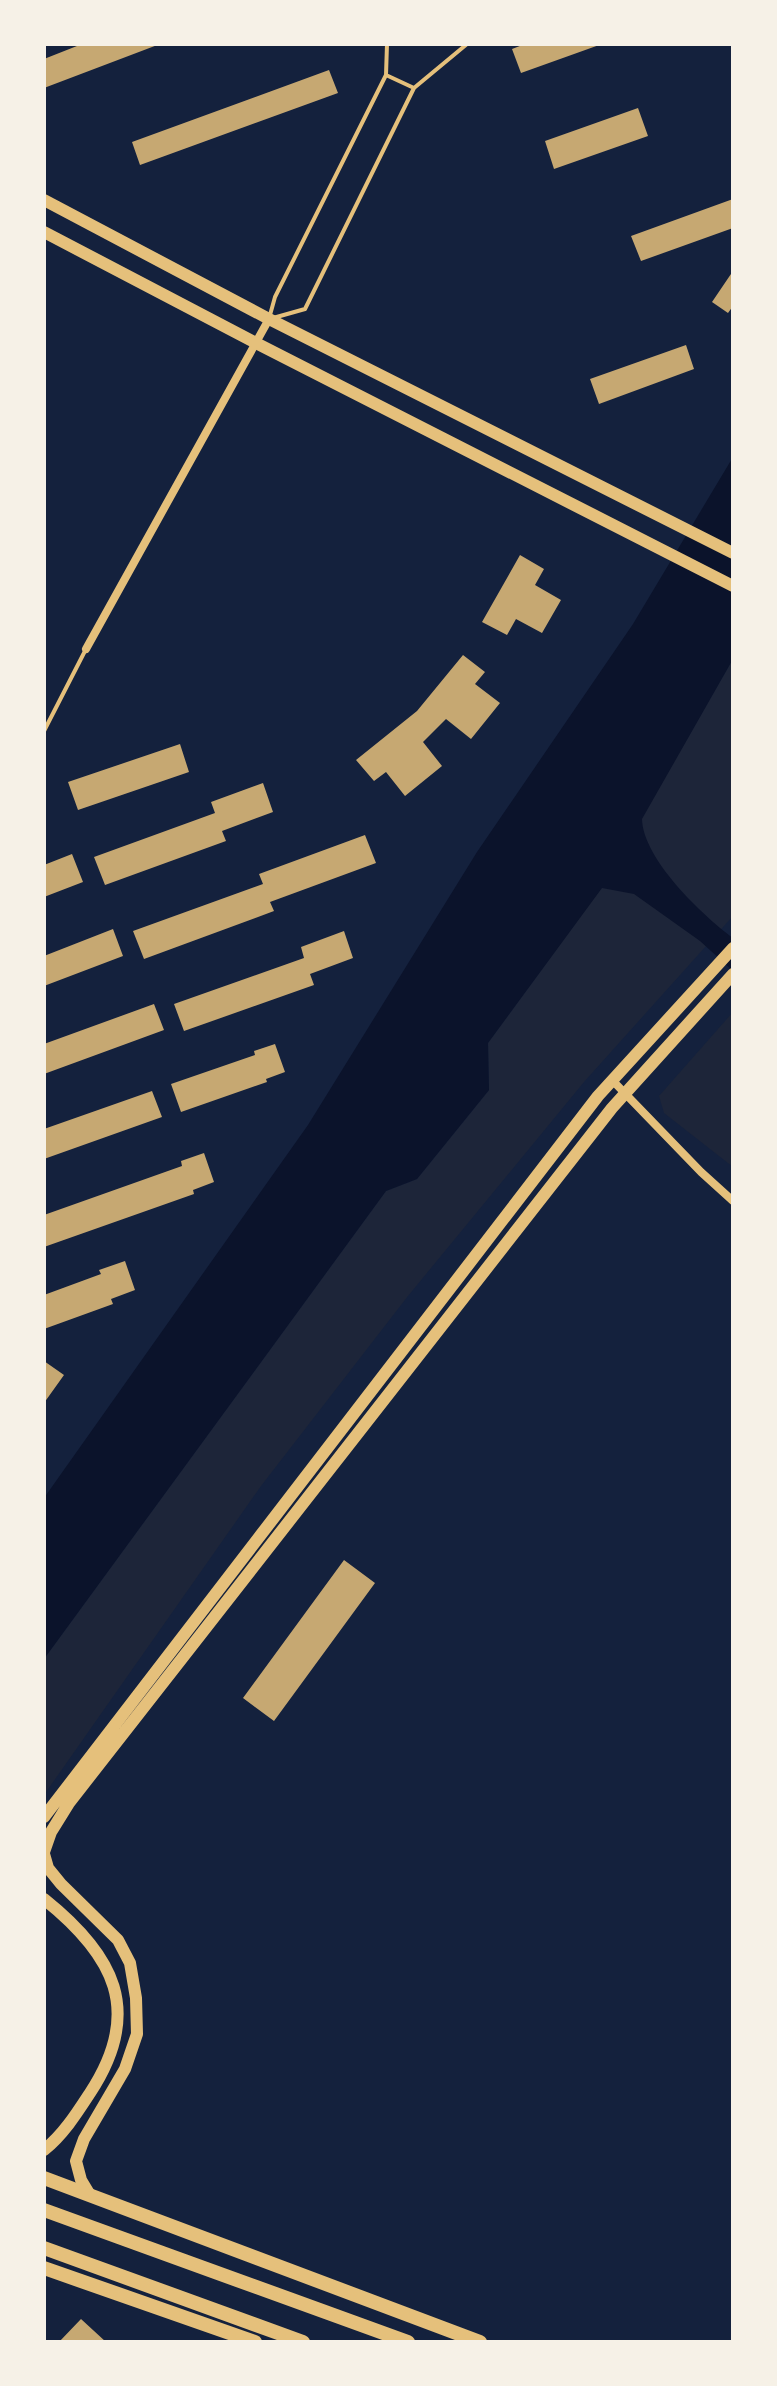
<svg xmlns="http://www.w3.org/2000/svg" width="777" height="2386" font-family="Figtree,sans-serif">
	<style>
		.green { fill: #1d2539 }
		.water { fill: #0b132b }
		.building { fill: #c6a872 }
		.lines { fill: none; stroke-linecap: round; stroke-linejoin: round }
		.service { stroke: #e5c07b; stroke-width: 4 }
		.minor { stroke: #e5c07b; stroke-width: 8 }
		.secondary { stroke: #e5c07b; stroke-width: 12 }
		.primary { stroke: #e5c07b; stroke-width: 14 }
		.trunk { stroke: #e5c07b; stroke-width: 14 }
	</style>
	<rect width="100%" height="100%" fill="#14213d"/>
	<path class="green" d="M733 659V916L584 1082 408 1296 261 1486 44 1795V1659L386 1191 417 1179 489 1090 488 1043 602 887Z
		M733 1012V1167L664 1113 659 1096Z"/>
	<path class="water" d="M733 457V659L642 819C643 859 702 915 733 938V971L700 941 634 894 602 888 488 1043 489 1090 417 1179 386 1191 44 1659V1498L308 1125 477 852 633 624Z"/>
	<path class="building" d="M82 44H160L44 88V59Z
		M525 44H602L521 73 512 49Z
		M329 70 338 93 140 165 132 142Z
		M638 108 648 136 554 169 545 141Z
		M733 199V228L641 261 631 236Z
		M733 271V306L728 313 712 302Z
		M686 345 694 369 599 404 590 379Z
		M520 555 544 569 535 585 561 600 542 633 516 619 507 635 482 622Z
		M463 655 485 672 475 684 500 703 471 739 446 719 423 742 442 766 405 796 386 772 374 781 356 760 417 711Z
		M180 744 189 772 78 810 68 782Z
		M263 783 273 812 222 831 226 841 105 885 94 857 215 813 211 802Z
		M365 835 376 863 270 902 274 911 144 959 133 931 263 884 259 874Z
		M72 854 83 882 44 897V865Z
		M113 929 123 956 44 986V956Z
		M344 931 353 958 310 974 314 985 184 1031 174 1004 304 958 301 947Z
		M154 1004 164 1030 44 1074V1044Z
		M275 1044 285 1072 266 1079 267 1082 181 1112 171 1084 255 1055 254 1051Z
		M152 1091 162 1117 44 1159V1129Z
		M204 1153 214 1182 193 1190 194 1194 44 1247V1215L182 1166 181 1161Z
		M125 1261 135 1290 111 1299 113 1304 44 1329V1295L101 1274 99 1270Z
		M44 1361 64 1375 44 1403Z
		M344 1560 375 1583 274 1721 243 1698Z
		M81 2319 106 2342H59Z"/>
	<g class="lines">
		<path class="service" d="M386 75 414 88
			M270 315 275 297 386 75 387 44
			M273 318 305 309 414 88 467 44
			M44 731 86 649"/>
		<path class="minor" d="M86 649 269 319
			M613 1081 701 1172 733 1201"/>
		<path class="secondary" d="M44 200 269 319 733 553
			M44 232 256 343 733 586
			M44 1817 598 1096 733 948
			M44 1852 51 1832 69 1803 612 1108 733 974
			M44 1854 48 1868 61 1884 118 1940 130 1963 136 1998 137 2034 125 2069 84 2139 76 2161 81 2180 90 2195
			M44 1899C114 1955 144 2011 90 2093 77 2113 63 2135 44 2150"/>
		<path class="primary" d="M44 2178 480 2342
			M44 2268 255 2342"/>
		<path class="trunk" d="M44 2210 408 2342
			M44 2248 303 2342"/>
	</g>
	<rect width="777" height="2386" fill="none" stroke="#f6f1e7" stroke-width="92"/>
</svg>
